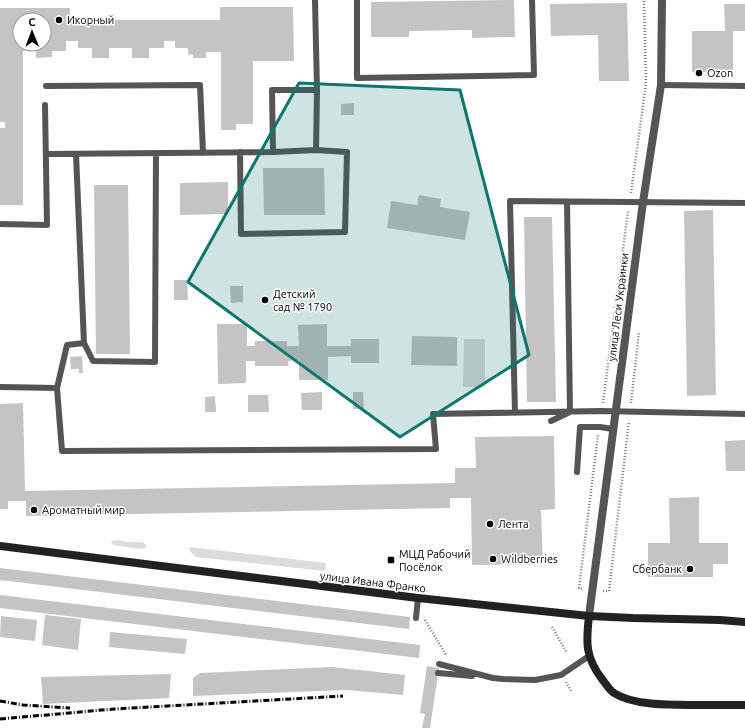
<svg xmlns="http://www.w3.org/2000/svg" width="745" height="728" font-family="Ubuntu,sans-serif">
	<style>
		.green { fill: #dcdcdc }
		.building { fill: #c4c4c4; fill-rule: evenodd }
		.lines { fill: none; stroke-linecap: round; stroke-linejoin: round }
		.path { stroke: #777; stroke-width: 2.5; stroke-dasharray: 1 2; stroke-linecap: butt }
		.lane { stroke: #555; stroke-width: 6 }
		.street { stroke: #555; stroke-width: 8 }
		.secondary { stroke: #222; stroke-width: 8 }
		.rail { stroke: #000; stroke-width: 3; stroke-dasharray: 6 2 1 2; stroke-linecap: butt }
		.marked { fill: #0f766e; fill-opacity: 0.2; stroke: #0f766e; stroke-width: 3; stroke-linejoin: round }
		.poi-dot { fill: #000; stroke: #fff; stroke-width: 1.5 }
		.labels { text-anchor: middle; stroke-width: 3; stroke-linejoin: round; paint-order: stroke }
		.poi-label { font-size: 11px; fill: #000; stroke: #fff; text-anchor: start }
		.street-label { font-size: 11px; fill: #000; stroke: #fff }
	</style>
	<rect width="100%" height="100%" fill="#fff"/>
	<path class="green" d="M464 339H485V387H463Z
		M118 540 126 542H142L146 545V548L140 549 114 545 111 543 112 541Z
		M189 547 326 563 325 571 196 557 190 551Z"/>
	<path class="building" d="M514 0 515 37 472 38V30L409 31V37H371V2Z
		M627 3 629 81H599L598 35 551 36 550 4Z
		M724 4H745V31H733V72H692V31H725Z
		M220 7H293L294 61H253V124H236V130H221V52H206V58H193V55L188 54V48H175V41H164V48H149V58H132V48H109V58H92V48H78V41H66V51H52V57L36 58V51H23V205H0V128H5V122H0V8H70V20H220ZM20 20H44V44H20Z
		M354 103V115H341V104Z
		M263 168H324L325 215H264Z
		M228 182V214L180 215V183Z
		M94 185H128L130 354H96Z
		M419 195 441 199 440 207 470 212 465 240 387 228 391 201 417 205Z
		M713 210 716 395 687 396 684 211Z
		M524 217H552L556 402H527Z
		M174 280H187L188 300H174Z
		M230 286H243V302L231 303Z
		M217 324H247V346H255V341H287V346H299L298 325 327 324V346H351V339H379V363H351V356L328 357V380H299V360L288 361V366H255V361H246V383L218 384Z
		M412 336 457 337V366L411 365Z
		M82 356 83 373H79V369H71L70 357Z
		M322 392V410H302L301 393Z
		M353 392H363L364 409H353Z
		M248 395H268L269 412H248Z
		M215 396 216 412H205V397Z
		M23 403 25 491 455 483V468H476L475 437 554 436 555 509 541 510 543 564 472 565 471 498H450V508L26 516V501H8V509H0V404Z
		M745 440V471H726L725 441Z
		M699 497V543H728V564H713V577H648V543H670L669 498Z
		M0 568 410 617 409 629 0 580Z
		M0 595 420 645 419 658 0 608Z
		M45 615 81 619 78 650 42 645Z
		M1 616 37 620 35 641 0 637Z
		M110 632 187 639 185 654 109 647Z
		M427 666 439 668 430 728H422L425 714 420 713Z
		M332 667 405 675 403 695 347 690 193 696V678L200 673Z
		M171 674 169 698 43 704 41 677Z"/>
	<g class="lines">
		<path class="path" d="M631 193 646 84 644 0
			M603 403 628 211
			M631 403 639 332
			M582 589 579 588 598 435
			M603 591H609L629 421
			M425 620 446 655
			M552 627 567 653
			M566 682 571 691"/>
		<path class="lane" d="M357 0V78L534 75 532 0
			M661 85 745 86
			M46 86 200 85 203 153
			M240 152 241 234 345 232 347 152 316 150
			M273 152 272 90H317
			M46 154 273 152 316 150 317 90 315 0
			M76 154 84 343 93 361 155 362 156 153
			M0 224 47 225 45 105
			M0 387 57 388 62 451 436 449 433 414 601 411 745 414
			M57 388 67 345 84 343
			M515 413 510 201 745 203
			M551 421 570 412 567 202
			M577 472 580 427H600L613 429
			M416 618 418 598
			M439 664 493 678 503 679 535 680 561 675 589 656
			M438 673 472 676"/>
		<path class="street" d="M589 616 643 202 661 85 662 0"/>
		<path class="secondary" d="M0 546 418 598 589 616 633 618 720 620 745 622
			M589 616C586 642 585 657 602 679 606 684 609 690 614 693 634 706 673 705 696 705 712 705 729 705 745 705"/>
		<path class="rail" d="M0 701 23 705 70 708
			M0 719 114 709 343 696"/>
	</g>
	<path class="marked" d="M299 83 460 90 529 355 400 437 188 282Z"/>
	<g class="poi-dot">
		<circle cx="59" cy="20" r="4"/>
		<circle cx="699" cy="73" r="4"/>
		<circle cx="265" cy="300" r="4"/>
		<circle cx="34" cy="510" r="4"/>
		<circle cx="490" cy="524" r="4"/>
		<circle cx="493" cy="559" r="4"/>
		<rect x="387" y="556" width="8" height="8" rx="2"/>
		<circle cx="690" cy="569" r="4"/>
	</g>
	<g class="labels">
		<g class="poi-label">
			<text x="67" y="24">Икорный</text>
			<text x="707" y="77">Ozon</text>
			<text x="273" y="298">Детский<tspan x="273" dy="13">сад № 1790</tspan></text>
			<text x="42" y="514">Ароматный мир</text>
			<text x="498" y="528">Лента</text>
			<text x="399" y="558">МЦД Рабочий<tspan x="399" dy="13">Посёлок</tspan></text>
			<text x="501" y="563">Wildberries</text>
			<text x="682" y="573" text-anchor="end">Сбербанк</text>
		</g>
		<g class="street-label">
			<text transform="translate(618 307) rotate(-83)" y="4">улица Леси Украинки</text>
			<text transform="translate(373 582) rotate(7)" y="4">улица Ивана Франко</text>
		</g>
	</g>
	<g transform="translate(32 32) rotate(359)"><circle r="19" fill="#ffffff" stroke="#999999"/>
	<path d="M0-3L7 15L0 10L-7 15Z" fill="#000000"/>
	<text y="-6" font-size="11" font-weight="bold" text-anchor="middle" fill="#000000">С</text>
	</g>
</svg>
